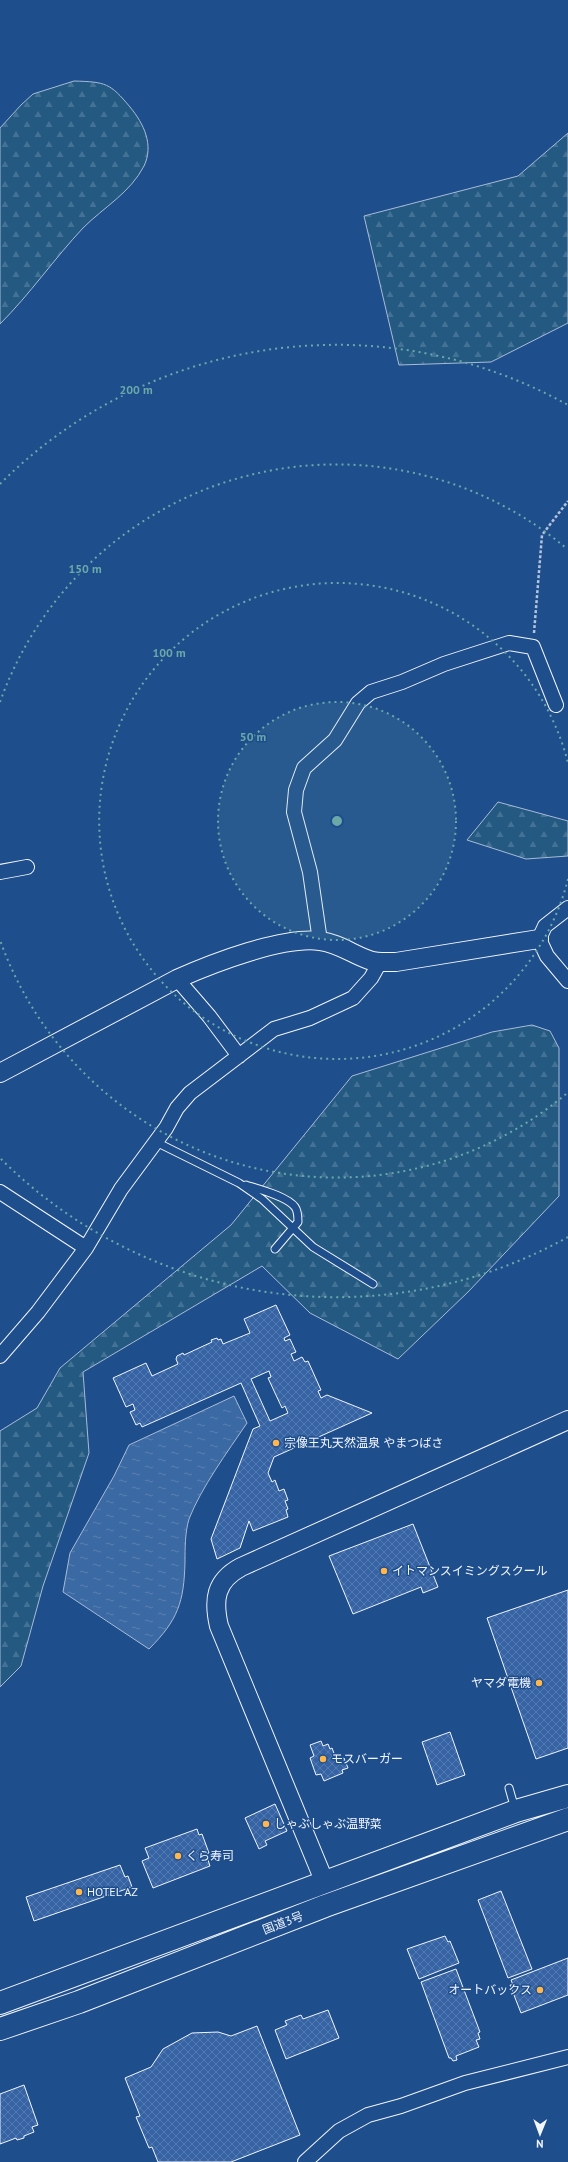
<svg xmlns="http://www.w3.org/2000/svg" width="568" height="2162" font-family="'PT Sans','Noto Sans JP',sans-serif">
	<style>
		.forest { fill: url(#forest-firs); stroke: #a8bbd7 }
		.water { fill: url(#water-ripples); stroke: #a8bbd7 }
		.building { fill: url(#building-cross-hatch); stroke: #f2f6ff; fill-rule: evenodd }
		.lines { fill: none; stroke-linecap: round; stroke-linejoin: round }
		.service-casing { stroke: #f2f6ff; stroke-width: 9 }
		.minor-casing { stroke: #f2f6ff; stroke-width: 16 }
		.tertiary-casing { stroke: #f2f6ff; stroke-width: 20 }
		.trunk-casing { stroke: #f2f6ff; stroke-width: 24 }
		.path { stroke: #b3c4dc; stroke-width: 2.5; stroke-dasharray: 3 2; stroke-linecap: butt }
		.service { stroke: #1f4e8c; stroke-width: 7 }
		.minor { stroke: #1f4e8c; stroke-width: 14 }
		.tertiary { stroke: #1f4e8c; stroke-width: 18 }
		.trunk { stroke: #1f4e8c; stroke-width: 22 }
		.ring { fill: none; stroke: #6aa9a8; stroke-width: 2; stroke-dasharray: 2 4 }
		.poi-dot { fill: #ffb74d; stroke: #1f4e8c; stroke-width: 1.5 }
		.labels { text-anchor: middle; stroke-width: 3; stroke-linejoin: round; paint-order: stroke }
		.poi-label { font-size: 12px; fill: #f2f6ff; stroke: #1f4e8c; text-anchor: start }
		.street-label { font-size: 12px; fill: #f2f6ff; stroke: #1f4e8c }
		.centre { fill: #6aa9a8; stroke: #1f4e8c; stroke-width: 2 }
		.ring-label { font-size: 12px; text-anchor: middle; font-weight: bold; fill: #6aa9a8; stroke: #1f4e8c; stroke-width: 3; stroke-linejoin: round; paint-order: stroke }
	</style>
	<defs>
		<pattern id="forest-firs" width="22" height="20" patternUnits="userSpaceOnUse"><rect width="22" height="20" fill="#245a82"/><path d="M5 1l3.5 6h-7zM16 11l3.5 6h-7z" fill="#447295"/></pattern>
		<pattern id="water-ripples" width="26" height="14" patternUnits="userSpaceOnUse"><rect width="26" height="14" fill="#3b69a3"/><path d="M2 4q2-2 4 0t4 0M15 11q2-2 4 0t4 0" fill="none" stroke="#587fb1"/></pattern>
		<pattern id="building-cross-hatch" width="8" height="8" patternUnits="userSpaceOnUse"><rect width="8" height="8" fill="#3563a3"/><path d="M0 0l8 8M0 8l8-8" fill="none" stroke="#537ab1"/></pattern>
	</defs>
	<rect width="100%" height="100%" fill="#1f4e8c"/>
	<path class="forest" d="M74 81C106 82 110 83 130 107 144 124 154 145 144 166 130 193 104 207 83 228 54 259 30 294 0 324V128L21 105 33 94Z
		M568 133V323L491 362 399 365 364 216 518 176Z
		M498 802 568 821V856L526 859 467 840Z
		M532 1025 550 1031 559 1048V1196L468 1292 398 1359 310 1313 262 1266 83 1372 89 1453 43 1586 21 1666 0 1687V1431L37 1408 60 1368 231 1225 352 1076 492 1032Z"/>
	<path class="water" d="M234 1396 247 1423C228 1451 201 1488 189 1519 185 1532 185 1549 185 1562 184 1602 178 1620 149 1649L63 1592 70 1553 114 1476 129 1445Z"/>
	<path class="building" d="M276 1305 290 1335 284 1338 285 1341 290 1339 296 1352 291 1354 294 1361 302 1357 305 1362 308 1361 321 1390 318 1391 321 1398 327 1395 372 1413 274 1457 268 1473 272 1482 275 1480 279 1491 284 1489 288 1500 285 1501 288 1509 286 1510 288 1517 253 1531 249 1521 240 1548 217 1559 211 1539 253 1429 260 1426 241 1383 142 1427 140 1423 136 1425 130 1412 135 1410 133 1404 126 1407 113 1378 146 1363 152 1376 178 1364 176 1359 177 1356 183 1353 184 1355 212 1342 211 1340 217 1338 218 1340 221 1339 223 1344 250 1333 244 1319ZM269 1371 271 1377 268 1378 282 1408 285 1406 288 1413 270 1421 251 1379Z
		M413 1524 438 1587 423 1593 421 1587 353 1614 329 1556Z
		M568 1590V1748L536 1759 487 1618Z
		M450 1732 465 1775 437 1785 422 1742Z
		M321 1741 323 1746 328 1744 330 1749 332 1748 337 1761 344 1758 348 1768 342 1770 343 1773 324 1781 321 1774 316 1775 310 1758 314 1756 310 1745Z
		M275 1804 287 1831 265 1841 267 1845 259 1849 245 1818Z
		M197 1829 199 1835 202 1834 209 1853 206 1854 210 1866 153 1888 142 1861 149 1858 145 1848Z
		M120 1865 125 1877 128 1876 132 1887 34 1921 26 1897Z
		M501 1891 532 1969 508 1978 478 1900Z
		M445 1936 448 1942 450 1941 459 1963 419 1979 407 1949Z
		M568 1958V1995L521 2013 510 1985H513L511 1980Z
		M456 1969 480 2032 478 2033 480 2039 476 2040 479 2047 456 2056 457 2060 453 2061 451 2058H449L421 1982Z
		M328 2010 339 2038 286 2059 275 2030 287 2025 285 2021 301 2015 303 2019Z
		M257 2026 300 2135 231 2162H158L152 2147 149 2148 136 2117 140 2116 125 2078 151 2067 163 2049 192 2033 218 2032 231 2036Z
		M24 2085 38 2125 32 2127 34 2132 24 2136V2138L17 2140 16 2138 0 2144V2094Z"/>
	<g class="lines">
		<g class="service-casing">
			<path id="service" d="M156 1142 239 1183 262 1199 313 1247 373 1284
				M246 1185C258 1189 287 1196 295 1207 298 1211 298 1217 298 1222L275 1249
				M509 1788 515 1809"/>
		</g>
		<g class="minor-casing">
			<path id="minor" d="M0 872 27 867
				M568 908 545 926 539 939 547 956 568 981
				M320 941 310 872 294 812 296 790 304 768 335 740 358 703 371 692 402 682 444 664 509 643 533 647 556 705
				M177 979 209 1016 239 1056
				M0 1192 86 1248
				M0 1356 38 1312 86 1248 121 1189 166 1128 177 1108 190 1093 274 1029 310 1018 353 998 371 978 380 962
				M305 2162 339 2131 368 2115 401 2106 465 2083 568 2057"/>
		</g>
		<g class="tertiary-casing">
			<path id="tertiary" d="M0 1073 177 979C213 963 283 936 320 941 338 943 352 954 369 960 378 963 386 962 396 962L539 939
				M325 1883 219 1626C213 1600 215 1581 241 1567L568 1420"/>
		</g>
		<g class="trunk-casing">
			<path id="trunk" d="M0 2003 441 1839 516 1811 568 1796
				M0 2029 79 2002 325 1906 568 1819"/>
		</g>
		<path class="path" d="M534 633 542 535 568 501"/>
		<use href="#service" class="service"/>
		<use href="#minor" class="minor"/>
		<use href="#tertiary" class="tertiary"/>
		<use href="#trunk" class="trunk"/>
	</g>
	<circle cx="337" cy="821" r="119" fill="#6aa9a8" fill-opacity=".12"/>
	<g class="ring">
		<circle cx="337" cy="821" r="119"/>
		<path d="M568 879A238 238 0 1 1 568 763"/>
		<path d="M566 1094A357 357 0 0 1 0 940M0 702A357 357 0 0 1 566 548"/>
		<path d="M568 1237A476 476 0 0 1 0 1158M0 484A476 476 0 0 1 568 405"/>
	</g>
	<g class="poi-dot">
		<circle cx="276" cy="1443" r="4"/>
		<circle cx="384" cy="1571" r="4"/>
		<circle cx="539" cy="1683" r="4"/>
		<circle cx="323" cy="1759" r="4"/>
		<circle cx="266" cy="1824" r="4"/>
		<circle cx="178" cy="1856" r="4"/>
		<circle cx="79" cy="1892" r="4"/>
		<circle cx="540" cy="1990" r="4"/>
	</g>
	<g class="labels">
		<g class="poi-label">
			<text x="284" y="1447">宗像王丸天然温泉 やまつばさ</text>
			<text x="392" y="1575">イトマンスイミングスクール</text>
			<text x="531" y="1687" text-anchor="end">ヤマダ電機</text>
			<text x="331" y="1763">モスバーガー</text>
			<text x="274" y="1828">しゃぶしゃぶ温野菜</text>
			<text x="186" y="1860">くら寿司</text>
			<text x="87" y="1896">HOTEL AZ</text>
			<text x="532" y="1994" text-anchor="end">オートバックス</text>
		</g>
		<g class="street-label">
			<text transform="translate(283 1923) rotate(-21)" y="4">国道3号</text>
		</g>
	</g>
	<circle cx="337" cy="821" r="6" class="centre"/>
	<g class="ring-label">
		<text x="136" y="394">200 m</text>
		<text x="85" y="573">150 m</text>
		<text x="169" y="657">100 m</text>
		<text x="253" y="741">50 m</text>
	</g>
	<g transform="translate(540 2134) rotate(181)" stroke="#1f4e8c" stroke-width="3" paint-order="stroke">
	<path d="M0-3L7 15L0 10L-7 15Z" fill="#f2f6ff"/>
	<text y="-6" font-size="11" font-weight="bold" text-anchor="middle" fill="#f2f6ff">N</text>
	</g>
</svg>
